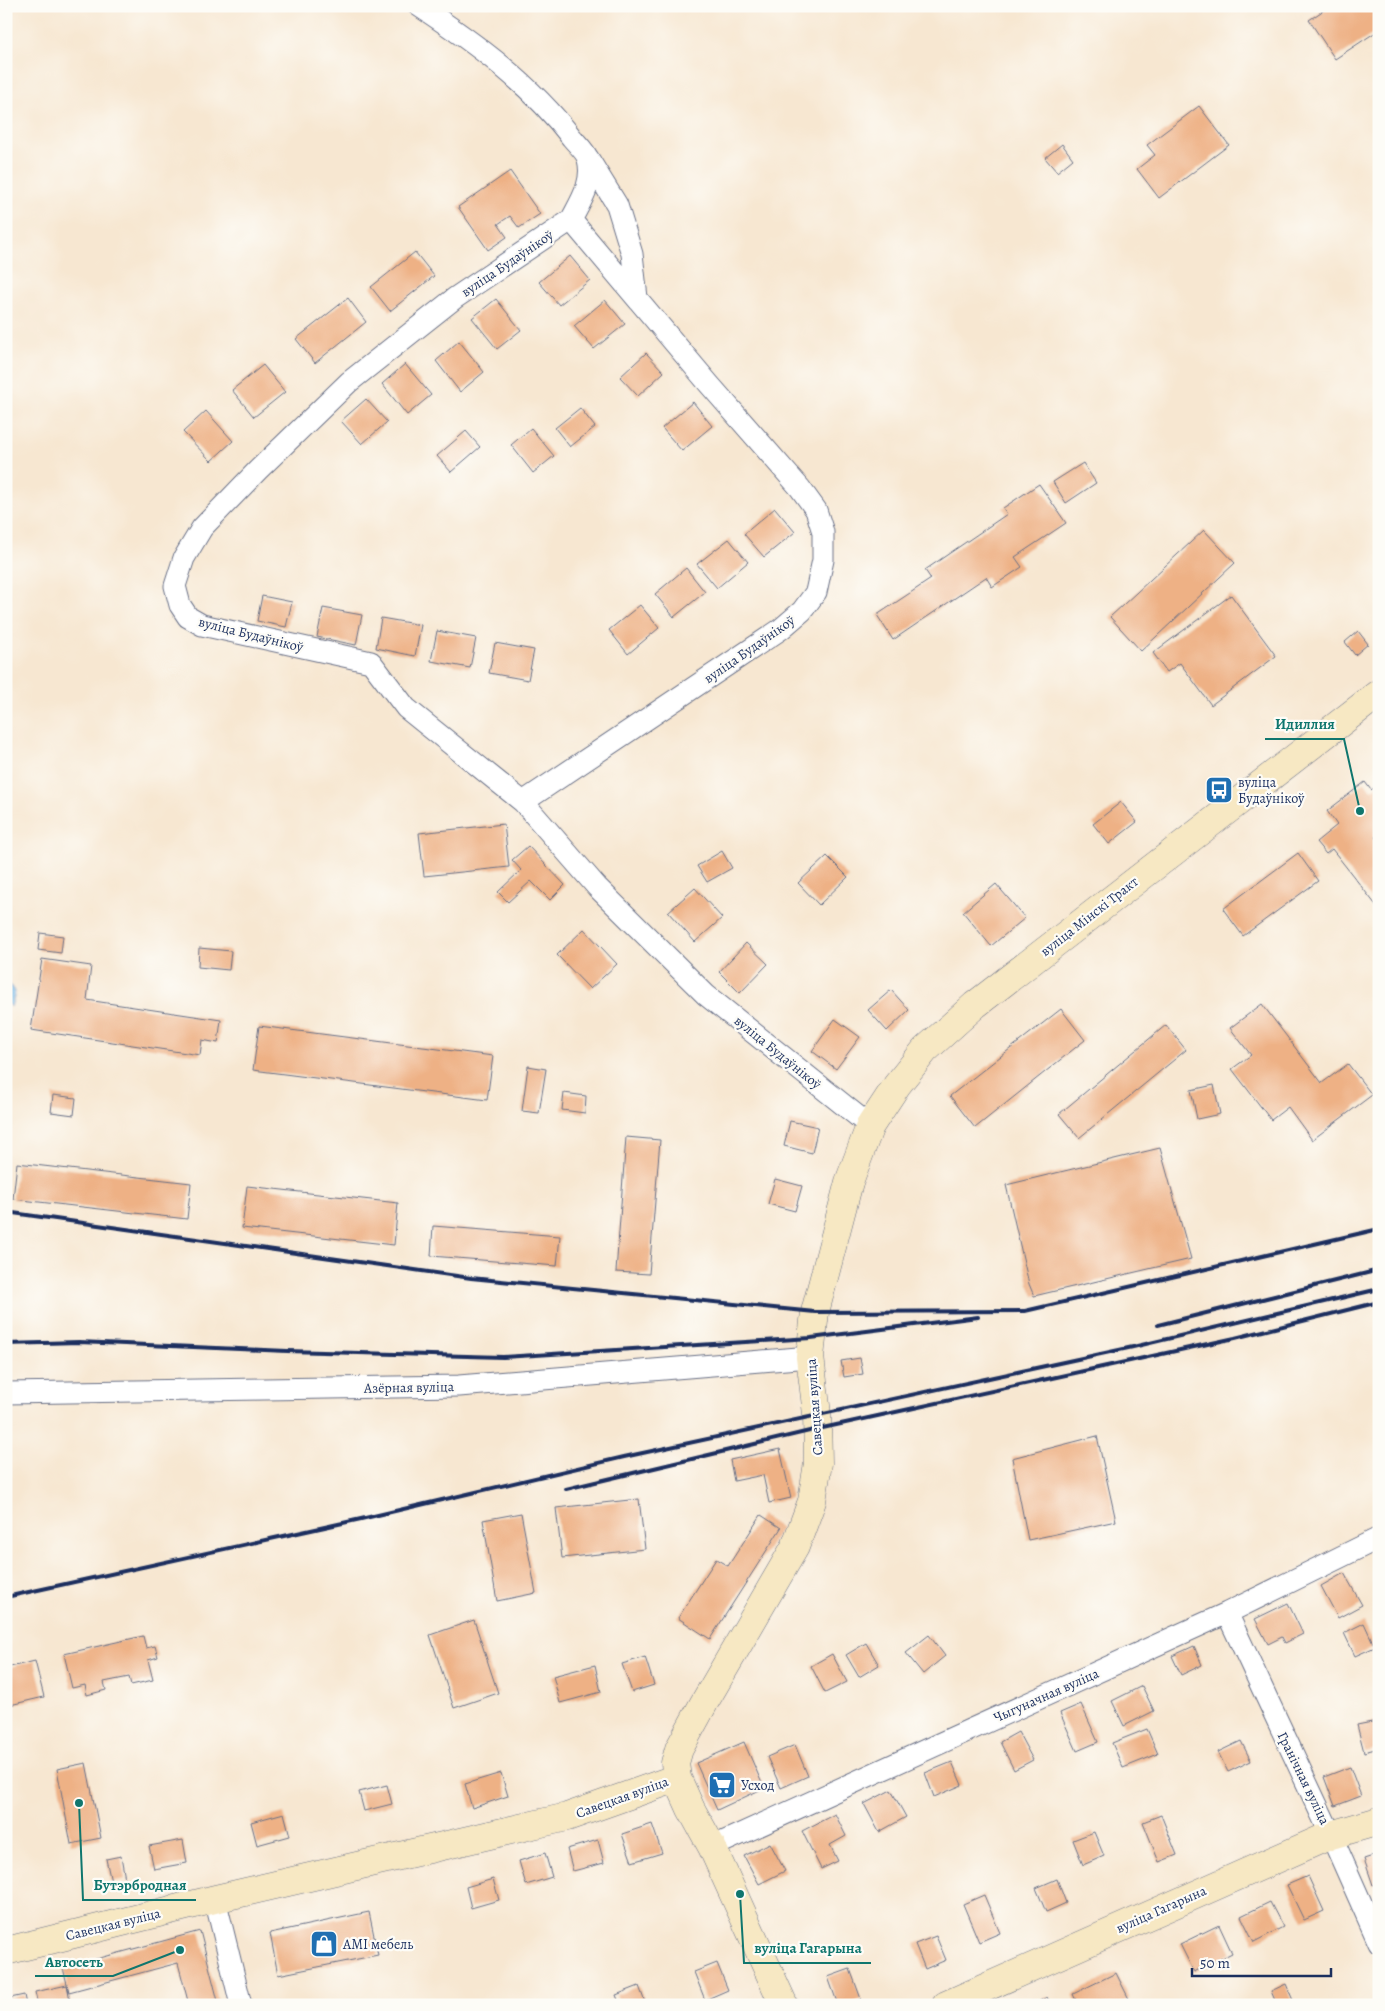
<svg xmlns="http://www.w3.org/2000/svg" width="1385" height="2011" font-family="Alegreya,serif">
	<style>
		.water { fill: #6fb3e4; stroke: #4571a1 }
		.building { fill: #eeb185 }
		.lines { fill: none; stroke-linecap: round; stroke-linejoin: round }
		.street-casing { stroke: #686f86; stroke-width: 23 }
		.secondary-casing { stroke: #686f86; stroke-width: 29 }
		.street { stroke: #fff; stroke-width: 21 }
		.secondary { stroke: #f7e8c3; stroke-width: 28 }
		.rail { stroke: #1b2f5e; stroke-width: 4 }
		.labels { text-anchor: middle; stroke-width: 4.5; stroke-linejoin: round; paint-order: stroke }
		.street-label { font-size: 14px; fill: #1b2f5e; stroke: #fdfcf7 }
		.poi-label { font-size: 14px; fill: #1b2f5e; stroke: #fdfcf7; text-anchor: start }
		.leader { fill: none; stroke: #0f766e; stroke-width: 2 }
		.callout-dot { fill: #0f766e; stroke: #fdfcf7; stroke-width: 2 }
		.callout-label { font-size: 15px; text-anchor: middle; font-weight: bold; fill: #0f766e; stroke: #fdfcf7; stroke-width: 4.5; stroke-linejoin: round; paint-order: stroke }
	</style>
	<rect width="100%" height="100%" fill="#fdfcf7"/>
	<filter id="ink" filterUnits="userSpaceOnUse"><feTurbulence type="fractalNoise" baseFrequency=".02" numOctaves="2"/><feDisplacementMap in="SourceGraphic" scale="10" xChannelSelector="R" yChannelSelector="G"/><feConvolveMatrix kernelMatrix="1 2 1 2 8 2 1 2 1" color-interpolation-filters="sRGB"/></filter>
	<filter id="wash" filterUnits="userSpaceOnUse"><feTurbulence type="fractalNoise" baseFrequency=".0096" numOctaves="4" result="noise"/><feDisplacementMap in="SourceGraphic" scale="20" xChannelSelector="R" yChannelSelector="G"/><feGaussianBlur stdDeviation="1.12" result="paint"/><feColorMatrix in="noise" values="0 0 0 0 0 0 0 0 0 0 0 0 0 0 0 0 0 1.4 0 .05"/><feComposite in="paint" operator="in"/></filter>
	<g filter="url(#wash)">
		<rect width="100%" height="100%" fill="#f7e7d1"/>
		<path class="water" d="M6 979 15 993 11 1007 6 1001Z"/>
		<g id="blocks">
			<path class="building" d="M1330 6H1379V30L1335 59 1309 20Z
				M1199 106 1229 145 1159 198 1137 169 1155 155 1147 145Z
				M1062 144 1073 159 1057 172 1045 158Z
				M510 171 540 214 519 228 510 216 498 224 507 237 488 250 458 207Z
				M415 252 434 276 390 311 371 287Z
				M570 256 590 280 559 305 539 282Z
				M348 298 366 322 315 363 296 339Z
				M496 299 521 330 497 349 472 318Z
				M605 300 625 324 594 349 574 326Z
				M459 341 484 372 460 392 436 361Z
				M646 353 664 372 638 396 620 377Z
				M405 364 431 395 407 415 382 384Z
				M263 365 285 392 254 417 232 390Z
				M366 399 387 422 362 444 341 421Z
				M693 402 712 426 682 451 662 428Z
				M580 408 595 427 570 447 555 428Z
				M206 411 233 441 211 461 183 432Z
				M531 428 554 456 533 473 511 445Z
				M466 431 480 447 451 472 437 456Z
				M1083 463 1096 483 1066 503 1053 482Z
				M1039 484 1066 523 1015 557 1022 567 992 587 986 577 893 640 877 615 931 579 925 570 1007 514 1003 508Z
				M775 508 795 532 764 557 744 534Z
				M1204 530 1235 563 1141 651 1110 617Z
				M729 539 748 562 717 588 697 564Z
				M686 568 705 592 674 617 655 594Z
				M1231 595 1276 656 1211 705 1180 663 1167 672 1153 653Z
				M262 596 292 602 286 627 257 621Z
				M640 605 659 628 628 654 609 630Z
				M323 608 362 615 356 645 317 637Z
				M381 618 421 625 415 656 376 648Z
				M437 631 476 638 470 668 431 661Z
				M1358 631 1368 644 1355 655 1345 642Z
				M495 643 534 650 528 680 489 673Z
				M1365 782 1371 790 1379 784V834L1375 837 1379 842V909L1332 849 1326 854 1316 842 1337 825 1327 811Z
				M1121 802 1137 822 1109 844 1093 824Z
				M504 824 509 867 424 876 419 833Z
				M528 846 565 885 550 900 531 881 508 902 498 892 521 870 512 860Z
				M722 851 732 868 707 882 697 866Z
				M1298 853 1318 881 1243 936 1223 909Z
				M827 856 848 877 819 905 798 883Z
				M996 884 1025 918 991 946 963 912Z
				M695 888 722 918 695 942 668 912Z
				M584 929 617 964 590 989 557 955Z
				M40 933 63 936 61 953 38 950Z
				M746 943 768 964 740 993 719 972Z
				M199 948 231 951 229 970 198 967Z
				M42 959 91 966 87 1000 221 1020 218 1043 202 1040 200 1055 31 1030Z
				M891 990 909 1010 887 1031 868 1010Z
				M1262 1004 1322 1083 1348 1064 1372 1095 1312 1140 1288 1107 1271 1120 1232 1069 1251 1055 1230 1028Z
				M1061 1009 1085 1040 975 1128 950 1096Z
				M835 1019 860 1037 836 1069 812 1051Z
				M1166 1025 1186 1050 1079 1138 1059 1114Z
				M259 1026 493 1056 487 1100 253 1070Z
				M528 1066 546 1069 539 1113 522 1111Z
				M1214 1085 1220 1114 1197 1119 1191 1090Z
				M564 1093 586 1096 585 1113 562 1110Z
				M53 1095 76 1098 74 1115 51 1112Z
				M790 1121 818 1127 812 1153 784 1146Z
				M626 1137 660 1140 649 1274 616 1272Z
				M1160 1148 1191 1259 1034 1296 1029 1284 1006 1185Z
				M17 1163 191 1183 187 1219 13 1199Z
				M775 1179 802 1186 795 1211 768 1204Z
				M247 1186 398 1203 394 1245 242 1228Z
				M433 1226 560 1236 557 1266 431 1256Z
				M860 1358 863 1374 844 1377 841 1361Z
				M1097 1436 1116 1521 1028 1540 1012 1458Z
				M780 1449 791 1498 769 1503 763 1475 734 1481 730 1460Z
				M639 1499 645 1549 562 1558 556 1508Z
				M521 1513 536 1593 497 1601 483 1520Z
				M761 1515 781 1528 710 1639 678 1618 716 1559 728 1566Z
				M1344 1573 1362 1605 1338 1618 1321 1586Z
				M1288 1603 1303 1634 1285 1643 1282 1637 1268 1644 1255 1619Z
				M474 1620 498 1693 454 1708 430 1635Z
				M1364 1623 1375 1647 1355 1656 1344 1633Z
				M929 1635 945 1656 923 1674 906 1653Z
				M143 1636 146 1648 155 1646 158 1657 148 1660 153 1680 131 1685 129 1677 104 1682 106 1690 87 1695 85 1685 72 1688 64 1654Z
				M866 1643 879 1665 859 1677 846 1655Z
				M1194 1646 1202 1665 1181 1675 1172 1656Z
				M832 1654 847 1682 825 1693 811 1666Z
				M645 1657 654 1685 632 1692 622 1664Z
				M35 1661 44 1697 10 1705 6 1691V1668Z
				M595 1665 601 1692 560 1703 553 1676Z
				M1142 1686 1154 1711 1124 1726 1112 1701Z
				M1081 1704 1098 1742 1077 1751 1060 1713Z
				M1377 1721 1379 1730V1748L1364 1752 1357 1725Z
				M1147 1729 1158 1754 1123 1768 1112 1743Z
				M1018 1732 1033 1760 1014 1770 1000 1742Z
				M1241 1741 1251 1761 1228 1772 1218 1752Z
				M744 1742 764 1788 717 1810 696 1763Z
				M795 1745 808 1776 781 1788 767 1757Z
				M952 1762 962 1785 934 1797 925 1773Z
				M86 1763 101 1838 71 1844 57 1769Z
				M1350 1767 1361 1796 1335 1806 1324 1777Z
				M501 1773 508 1796 472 1808 465 1784Z
				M387 1785 392 1804 364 1811 359 1792Z
				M891 1790 906 1817 879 1832 864 1804Z
				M284 1813 290 1836 257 1845 251 1822Z
				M835 1814 846 1836 830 1845 838 1861 821 1869 802 1831Z
				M1161 1815 1177 1855 1159 1862 1143 1822Z
				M652 1824 662 1853 632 1862 622 1834Z
				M1094 1832 1104 1856 1083 1865 1073 1840Z
				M183 1840 187 1863 154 1869 149 1846Z
				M598 1840 604 1863 573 1871 567 1849Z
				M770 1843 785 1871 759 1884 744 1856Z
				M545 1853 552 1877 526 1885 519 1861Z
				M1379 1854V1883L1373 1885 1364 1859Z
				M121 1856 125 1879 111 1882 106 1859Z
				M1308 1876 1324 1911 1304 1920 1287 1885Z
				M493 1879 499 1900 471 1908 466 1887Z
				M1057 1879 1066 1903 1046 1912 1036 1888Z
				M984 1895 1000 1933 979 1942 963 1904Z
				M1270 1902 1283 1927 1254 1942 1241 1916Z
				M369 1912 378 1955 278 1975 270 1933Z
				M1219 1925 1232 1953 1194 1972 1180 1944Z
				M200 1931 219 2005H189L178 1963 69 1992 63 1968Z
				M936 1936 946 1960 925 1969 915 1944Z
				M717 1963 728 1990 705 2000 694 1972Z
				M850 1969 861 1999 847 2005H838L828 1977Z
				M1116 1973 1129 1999 1117 2005H1078L1073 1994Z
				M1286 1984 1295 2005H1277L1271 1991Z
				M67 1985 71 2005H38L35 1992Z
				M639 1986 646 2005H620L616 1995Z
				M24 1995 26 2005H6V1999Z
				M1047 1997 1051 2005H1032Z"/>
		</g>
	</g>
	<g filter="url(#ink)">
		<use href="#blocks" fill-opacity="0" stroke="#686f86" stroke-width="1"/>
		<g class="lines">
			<g class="street-casing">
				<path id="street" d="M419 6C475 43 531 84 572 138 577 144 586 152 588 159 594 182 581 201 571 220
					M588 158 617 205 632 254 637 298
					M523 802 781 629 802 611 816 592 823 560V532L816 510 800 488 709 384 571 220 455 298 349 382 258 470 202 528 184 558 175 586 180 605 188 617 202 625 371 662 406 708 523 802 597 887 706 995 870 1126
					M6 1393 459 1386 810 1357
					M1227 1613 1331 1835 1379 1943
					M712 1847 1227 1613 1379 1538
					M215 1899 241 2005"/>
			</g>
			<g class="secondary-casing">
				<path id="secondary" d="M6 1951 215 1899 567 1817 677 1778
					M784 2005 712 1847 691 1809 677 1778 675 1763 679 1749 704 1703 795 1547 812 1501 818 1463 817 1414 810 1357 815 1312 849 1182 870 1126 897 1085 925 1050 975 1005 1379 693
					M946 2005 1331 1835 1379 1821"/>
			</g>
			<use href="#street" class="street"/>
			<use href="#secondary" class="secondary"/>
			<path class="rail" d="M6 1212 471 1278 815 1312 1025 1311 1379 1229
				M1158 1325 1379 1270
				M6 1344 79 1342 287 1351 503 1357 811 1338 978 1317
				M566 1489 818 1429 1235 1338 1379 1302
				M6 1597 361 1519 624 1457 1133 1347 1379 1289"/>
		</g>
	</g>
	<defs>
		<g id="bus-square" transform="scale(1.4375)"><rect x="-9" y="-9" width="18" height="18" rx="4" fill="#1f6fb2" stroke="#fdfcf7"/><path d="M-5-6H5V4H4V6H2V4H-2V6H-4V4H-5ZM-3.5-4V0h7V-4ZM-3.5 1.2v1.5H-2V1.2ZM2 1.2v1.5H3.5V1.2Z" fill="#fff"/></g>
		<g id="supermarket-square" transform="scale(1.4375)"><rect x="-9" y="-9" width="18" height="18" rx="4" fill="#1f6fb2" stroke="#fdfcf7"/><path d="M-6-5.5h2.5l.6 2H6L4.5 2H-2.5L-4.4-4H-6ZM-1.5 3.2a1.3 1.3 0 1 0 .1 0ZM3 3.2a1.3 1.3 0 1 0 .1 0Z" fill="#fff"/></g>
		<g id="shop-square" transform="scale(1.4375)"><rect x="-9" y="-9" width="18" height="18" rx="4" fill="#1f6fb2" stroke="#fdfcf7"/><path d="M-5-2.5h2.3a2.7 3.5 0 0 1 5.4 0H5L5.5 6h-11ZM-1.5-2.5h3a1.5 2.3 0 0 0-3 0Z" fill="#fff"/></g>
	</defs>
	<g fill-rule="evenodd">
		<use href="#bus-square" x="1219" y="790"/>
		<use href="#supermarket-square" x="722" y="1785"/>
		<use href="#shop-square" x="324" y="1944"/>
	</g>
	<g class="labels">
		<g class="street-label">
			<text transform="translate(507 263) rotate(-34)" y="5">вуліца Будаўнікоў</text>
			<text transform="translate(251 634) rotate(14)" y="5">вуліца Будаўнікоў</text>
			<text transform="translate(749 649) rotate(-35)" y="5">вуліца Будаўнікоў</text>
			<text transform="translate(1089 916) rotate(-38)" y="5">вуліца Мінскі Тракт</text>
			<text transform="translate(778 1052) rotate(39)" y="5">вуліца Будаўнікоў</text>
			<text transform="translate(409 1387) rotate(-1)" y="5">Азёрная вуліца</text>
			<text transform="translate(814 1407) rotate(-94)" y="5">Савецкая вуліца</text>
			<text transform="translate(1046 1695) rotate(-24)" y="5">Чыгуначная вуліца</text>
			<text transform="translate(1304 1778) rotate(64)" y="5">Гранічная вуліца</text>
			<text transform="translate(622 1797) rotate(-20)" y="5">Савецкая вуліца</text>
			<text transform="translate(1161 1909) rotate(-24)" y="5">вуліца Гагарына</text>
			<text transform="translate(113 1924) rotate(-14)" y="5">Савецкая вуліца</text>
		</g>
		<g class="poi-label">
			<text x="1238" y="787">вуліца<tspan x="1238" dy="16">Будаўнікоў</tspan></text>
			<text x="741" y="1790">Усход</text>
			<text x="343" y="1949">AMI мебель</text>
		</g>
	</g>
	<path class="leader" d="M1360 811L1344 739H1265M79 1803L83 1900H196M740 1894L744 1963H871M180 1950L113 1976H35"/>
	<g class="callout-dot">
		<circle cx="1360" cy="811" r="5"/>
		<circle cx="79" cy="1803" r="5"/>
		<circle cx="740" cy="1894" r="5"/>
		<circle cx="180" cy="1950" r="5"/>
	</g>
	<g class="callout-label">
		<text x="1305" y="729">Идиллия</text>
		<text x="140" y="1890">Бутэрбродная</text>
		<text x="808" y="1953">вуліца Гагарына</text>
		<text x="74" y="1967">Автосеть</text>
	</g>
	<rect width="1385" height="2011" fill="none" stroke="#fdfcf7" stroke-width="25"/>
	<path d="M1192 1968v8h139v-8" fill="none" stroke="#1b2f5e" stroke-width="2.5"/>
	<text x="1200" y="1968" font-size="15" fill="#1b2f5e" stroke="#fdfcf7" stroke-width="4" paint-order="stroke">50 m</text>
</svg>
